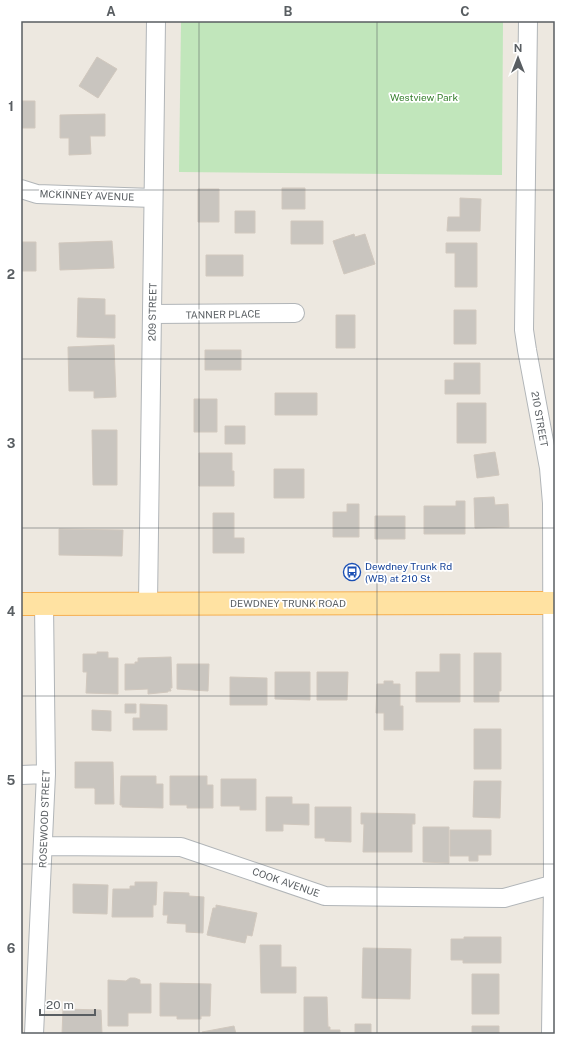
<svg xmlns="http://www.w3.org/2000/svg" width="576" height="1055" font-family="'Public Sans',sans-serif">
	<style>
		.green { fill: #c1e6bb }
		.building { fill: #c9c5bf; stroke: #d1c8be }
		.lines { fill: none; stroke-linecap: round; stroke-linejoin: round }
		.minor-casing { stroke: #b1b5b8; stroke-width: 20 }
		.major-casing { stroke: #f6af50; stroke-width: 24 }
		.minor { stroke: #fff; stroke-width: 18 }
		.major { stroke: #ffe2a2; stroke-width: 22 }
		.grid { fill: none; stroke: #595e62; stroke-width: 1; stroke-opacity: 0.55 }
		.labels { text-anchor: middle; stroke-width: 3.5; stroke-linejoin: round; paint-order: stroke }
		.park-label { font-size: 10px; fill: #398130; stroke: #fff }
		.street-label { font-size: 10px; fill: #595e62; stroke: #fff }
		.transit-label { font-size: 10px; fill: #164399; stroke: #fff; text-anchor: start }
		.neatline { fill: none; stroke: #595e62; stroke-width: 1.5 }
		.grid-label { font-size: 13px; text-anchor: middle; font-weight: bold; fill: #595e62 }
	</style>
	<rect width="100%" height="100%" fill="#ede8e0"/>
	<path class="green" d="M181 21H503L502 175 179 172Z"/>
	<path class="building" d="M97 57 117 69 98 98 79 86Z
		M21 101H35V128H21Z
		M105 114V136H90L91 154 69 155V138H60V115Z
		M282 188H305V209H282Z
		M198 189H219V222H198Z
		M460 198 481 199 480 231H447L448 217H460Z
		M235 211H255V233H235Z
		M291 221H323V244H291Z
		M354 234 355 237 365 234 375 264 344 274 333 241Z
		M112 241 114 268 60 270 59 243Z
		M21 242H36V271H21Z
		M446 243H477V287H455V253H446Z
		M206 255H243V276H206Z
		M78 298 105 299V315H115V338L77 337Z
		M454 310H476V344H454Z
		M336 315H355V348H336Z
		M114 345 116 397 94 398V391H69L68 347Z
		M205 350H241V370H205Z
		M454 363H480V394H445V380H454Z
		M275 393H317V415H275Z
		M194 399H217V432H194Z
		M457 403H486V443H457Z
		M225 426H245V444H225Z
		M92 430H117V485H93Z
		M495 452 499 475 477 478 474 455Z
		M199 453H232V471H234V486H199Z
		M274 469H304V498H274Z
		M494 497 495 505 508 504 509 527 475 528 474 498Z
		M456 501H465V534H424V506H456Z
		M347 504H359V537H333V512H347Z
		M213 513H234V538H244V553H213Z
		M375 516H405V539H375Z
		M59 529 123 530 122 556 59 555Z
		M97 652H108V658H118V694L86 693 87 672H83V654H97Z
		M474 653H501V691H499V702H474Z
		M440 654H460V702H416V672H440Z
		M171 657 172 688H170L171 691H168V692L148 694V689L125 690V664H135V662H138V658Z
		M177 664H209L208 691 177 689Z
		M275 672H310V700L275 699Z
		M317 672H348L347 700H317Z
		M230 677 267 678V705H230Z
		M384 681H393V684H400V706H403V730H384V713H376L377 684H384Z
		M125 704H136V713H125Z
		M140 704 167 705V730H133V718H140Z
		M92 710 111 711V731L92 730Z
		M474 729H501V769H474Z
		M75 762H113L114 804H95V789L94 788H75Z
		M121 776H156V784H163V808L122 807V805H120Z
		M170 776H207V785H213V808H187V805H170Z
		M221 779H256V810H240V806H221Z
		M474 781H501L500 818 473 817Z
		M266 797H292V804H309V825L283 824V831H266Z
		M315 807H351V842L325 841V838H315Z
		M361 813 415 814V824H412V852H363L364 824H361Z
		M423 827H449V863L423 862Z
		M450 830H491V855H478V861H469V856H450Z
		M135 882H157L156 905H153V917H112L113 889H130V886H135Z
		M73 884 108 885 107 914 73 913Z
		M164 892 189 893V896L204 897 203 933 186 932V924L167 923 168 915H163Z
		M216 905 257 913 252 936 247 935 245 943 207 935 213 908H216Z
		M464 937H501V963H463V960H451V939H464Z
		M260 945H281V967H296V993H261Z
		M363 948 411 949 410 999 362 998Z
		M472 974H499V1014H472Z
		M130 978H135L140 980V984H151V1013H128V1026H108V980L126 981Z
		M160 983 211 984 210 1016H201V1019H177V1016H160Z
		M304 997H327L328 1027H330V1030H340V1034H304Z
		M63 1009 101 1010 102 1034H62Z
		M355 1024H371V1034H355Z
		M234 1026 236 1034H203L202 1032Z
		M472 1026H499V1034H472Z"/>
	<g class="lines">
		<g class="minor-casing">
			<path id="minor" d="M528 21 524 330 527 350 549 468 552 503 553 885 551 1034
				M21 189 37 194 153 198
				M152 314 295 313
				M148 603 156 21
				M21 775 46 774
				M43 846 181 847 325 896 504 898 555 884
				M34 1034 46 774 44 604"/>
		</g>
		<g class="major-casing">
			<path id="major" d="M21 604 555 603"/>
		</g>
		<use href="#minor" class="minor"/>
		<use href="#major" class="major"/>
	</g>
	<path class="grid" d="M199 21V1034M377 21V1034M21 190H555M21 359H555M21 528H555M21 696H555M21 864H555"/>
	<defs>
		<g id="bus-ring" transform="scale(0.9)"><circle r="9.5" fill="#fff" stroke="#1a4fb4" stroke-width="1.5"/><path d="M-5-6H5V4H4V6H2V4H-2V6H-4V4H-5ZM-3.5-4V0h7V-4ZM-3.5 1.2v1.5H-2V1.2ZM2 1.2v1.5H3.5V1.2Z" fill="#1a4fb4"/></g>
	</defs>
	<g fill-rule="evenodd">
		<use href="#bus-ring" x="352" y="572"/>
	</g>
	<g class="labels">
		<g class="park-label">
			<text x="424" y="101">Westview Park</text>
		</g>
		<g class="street-label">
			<text transform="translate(87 195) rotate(2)" y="4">MCKINNEY AVENUE</text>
			<text transform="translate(152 312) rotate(-89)" y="4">209 STREET</text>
			<text transform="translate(223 314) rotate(-1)" y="4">TANNER PLACE</text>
			<text transform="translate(540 419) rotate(80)" y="4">210 STREET</text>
			<text x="288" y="607">DEWDNEY TRUNK ROAD</text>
			<text transform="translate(44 819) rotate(-88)" y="4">ROSEWOOD STREET</text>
			<text transform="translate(286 882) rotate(19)" y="4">COOK AVENUE</text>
		</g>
		<g class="transit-label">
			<text x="365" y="570">Dewdney Trunk Rd<tspan x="365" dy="12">(WB) at 210 St</tspan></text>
		</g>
	</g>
	<rect width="576" height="1055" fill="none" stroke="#ffffff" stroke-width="44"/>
	<g transform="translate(518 58)" stroke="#ffffff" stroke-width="3" paint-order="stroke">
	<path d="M0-3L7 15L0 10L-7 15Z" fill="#595e62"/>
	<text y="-6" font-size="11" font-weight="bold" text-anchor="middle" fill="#595e62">N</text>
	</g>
	<path d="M40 1009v6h55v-6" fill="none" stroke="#595e62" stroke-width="2"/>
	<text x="46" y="1009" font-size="12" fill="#595e62" stroke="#ffffff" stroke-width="3" paint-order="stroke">20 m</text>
	<rect x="22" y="22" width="532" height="1011" class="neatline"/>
	<g class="grid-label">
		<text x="111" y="16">A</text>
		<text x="288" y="16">B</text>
		<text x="465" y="16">C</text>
		<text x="11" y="111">1</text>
		<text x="11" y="279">2</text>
		<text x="11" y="448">3</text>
		<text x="11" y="616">4</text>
		<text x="11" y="785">5</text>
		<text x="11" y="953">6</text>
	</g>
</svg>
